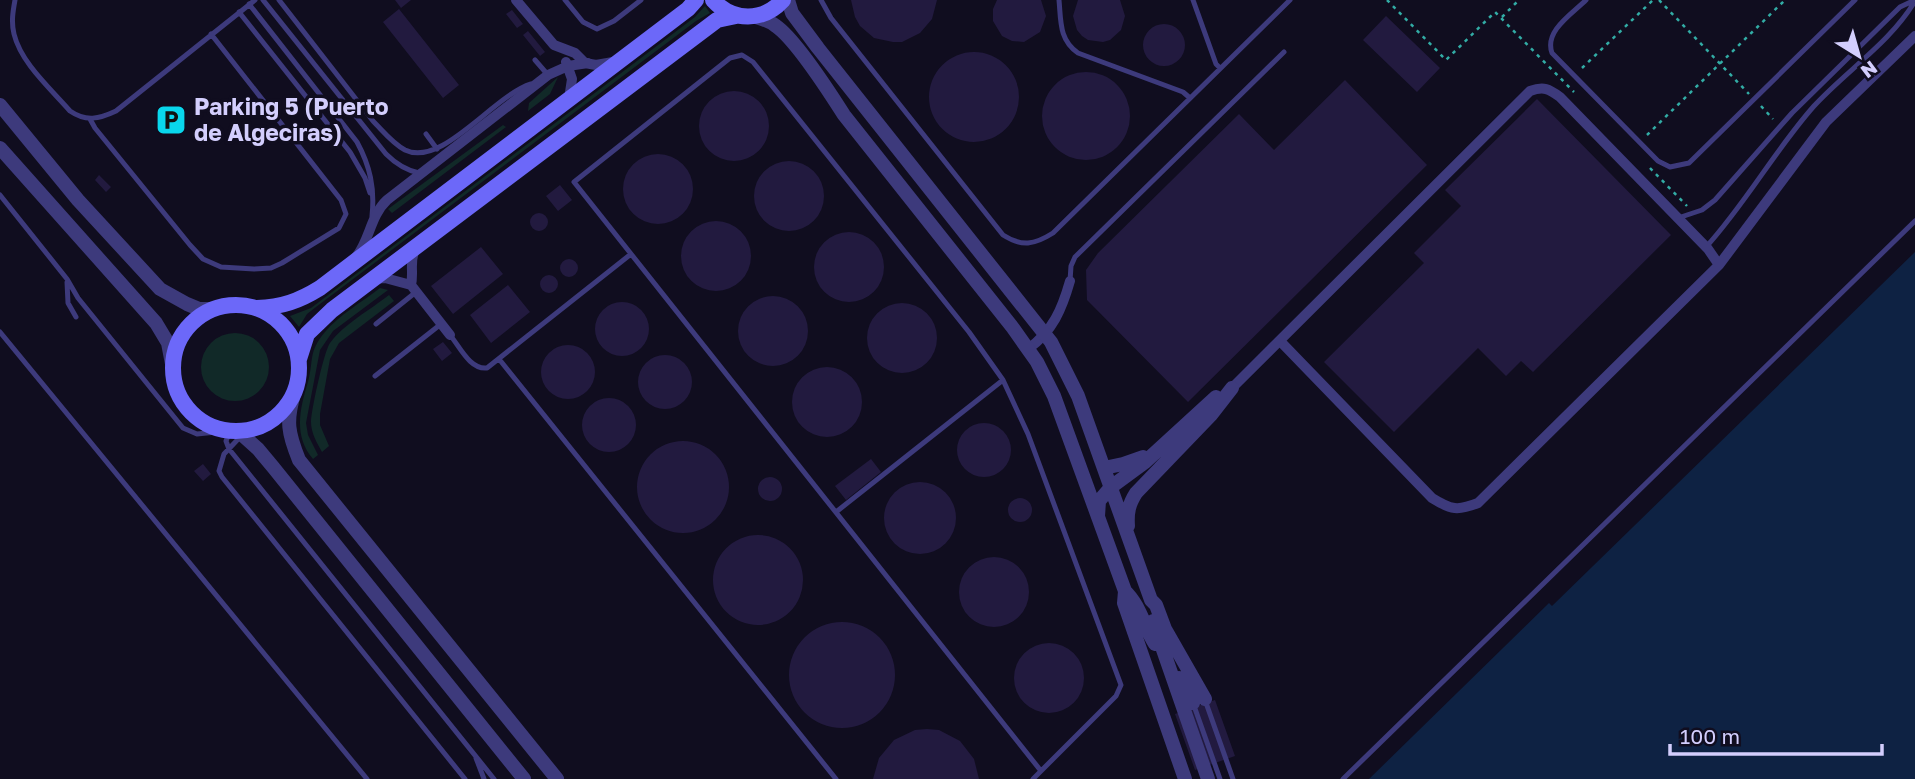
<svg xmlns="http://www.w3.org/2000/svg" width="1915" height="779" font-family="'Golos Text',sans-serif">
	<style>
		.green { fill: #112928 }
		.water { fill: #0e2243 }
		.building { fill: #221a3f }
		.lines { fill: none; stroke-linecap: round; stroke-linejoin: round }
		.path { stroke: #32aca5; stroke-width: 2.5; stroke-dasharray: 3.5 5; stroke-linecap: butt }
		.service { stroke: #3d3a7c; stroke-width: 5 }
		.minor { stroke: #3d3a7c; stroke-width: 10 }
		.tertiary { stroke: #3d3a7c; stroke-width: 14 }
		.secondary { stroke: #6c68f9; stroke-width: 16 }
		.labels { text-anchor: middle; stroke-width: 7; stroke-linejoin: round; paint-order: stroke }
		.poi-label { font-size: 23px; font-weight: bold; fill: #d3cefd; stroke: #100d1f; text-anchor: start }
	</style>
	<rect width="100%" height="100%" fill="#100d1f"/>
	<path class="green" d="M705 6 710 13 696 21 316 307 307 314 299 327 290 316 311 308 695 17Z
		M558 77 550 94 528 111 529 103Z
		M503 125 506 127 392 213 388 209Z
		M380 288 388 290 333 331 320 350 306 423 308 435 318 455 313 459C293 436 300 408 308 382 314 360 308 352 325 332 339 315 362 302 380 288Z
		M389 295 394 301 339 343 330 359 320 414V425L329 446 322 452C317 443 311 433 311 422 311 411 324 351 330 343 344 324 370 310 389 295Z
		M201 367a34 34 0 1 1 68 0a34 34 0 1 1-68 0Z"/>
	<path class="water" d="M1915 252V779H1369L1549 603 1552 606Z"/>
	<path class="building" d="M395 0H411L401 8Z
		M851 0H937L932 19 920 33 902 42H893L874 38 860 26 855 17Z
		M997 0H1041L1046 16 1040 32 1024 42 1012 41 1002 36 993 21V9Z
		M1078 0H1120L1125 16 1121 30 1110 40 1103 42 1088 40 1082 36 1077 30 1073 16Z
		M399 9 459 85 443 98 383 22Z
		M512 10 523 24 517 28 506 14Z
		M1386 16 1440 68 1417 92 1363 40Z
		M1143 45a21 21 0 1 1 42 0a21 21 0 1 1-42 0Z
		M528 31 545 52 540 56 523 35Z
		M929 97a45 45 0 1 1 90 0a45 45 0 1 1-90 0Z
		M1042 116a44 44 0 1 1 88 0a44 44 0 1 1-88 0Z
		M1345 80 1427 165 1188 402 1087 300 1086 270 1098 253 1239 114 1274 150Z
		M699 126a35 35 0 1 1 70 0a35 35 0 1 1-70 0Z
		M1537 99 1671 235 1533 372 1521 361 1506 376 1478 348 1394 432 1324 362 1424 263 1414 253 1461 206 1445 190Z
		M623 189a35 35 0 1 1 70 0a35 35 0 1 1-70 0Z
		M754 196a35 35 0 1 1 70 0a35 35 0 1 1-70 0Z
		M99 175 111 187 106 192 95 180Z
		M560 185 572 200 558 211 546 196Z
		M530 222a9 9 0 1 1 18 0a9 9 0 1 1-18 0Z
		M681 256a35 35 0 1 1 70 0a35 35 0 1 1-70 0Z
		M814 267a35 35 0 1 1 70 0a35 35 0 1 1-70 0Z
		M481 247 503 274 453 314 431 286Z
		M560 268a9 9 0 1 1 18 0a9 9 0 1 1-18 0Z
		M540 284a9 9 0 1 1 18 0a9 9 0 1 1-18 0Z
		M508 285 530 312 491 343 470 315Z
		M738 331a35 35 0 1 1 70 0a35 35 0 1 1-70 0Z
		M595 329a27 27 0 1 1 54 0a27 27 0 1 1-54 0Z
		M867 338a35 35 0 1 1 70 0a35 35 0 1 1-70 0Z
		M443 342 452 353 442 361 433 349Z
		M541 372a27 27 0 1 1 54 0a27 27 0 1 1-54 0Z
		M638 382a27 27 0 1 1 54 0a27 27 0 1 1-54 0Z
		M792 402a35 35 0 1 1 70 0a35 35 0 1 1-70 0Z
		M582 425a27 27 0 1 1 54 0a27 27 0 1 1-54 0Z
		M957 450a27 27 0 1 1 54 0a27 27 0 1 1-54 0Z
		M637 487a46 46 0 1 1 92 0a46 46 0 1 1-92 0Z
		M871 459 881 472 846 500 835 486Z
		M203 464 211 474 203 481 194 471Z
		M758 489a12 12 0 1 1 24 0a12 12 0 1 1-24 0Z
		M884 518a36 36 0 1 1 72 0a36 36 0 1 1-72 0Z
		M1008 510a12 12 0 1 1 24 0a12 12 0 1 1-24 0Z
		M713 580a45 45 0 1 1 90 0a45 45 0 1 1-90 0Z
		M959 592a35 35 0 1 1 70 0a35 35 0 1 1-70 0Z
		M789 675a53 53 0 1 1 106 0a53 53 0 1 1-106 0Z
		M1014 678a35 35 0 1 1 70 0a35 35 0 1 1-70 0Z
		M1215 700 1235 756 1195 770 1175 714Z
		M927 729 939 730 960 741 974 759 979 779H873L879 758 894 740 915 730Z"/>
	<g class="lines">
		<path class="path" d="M1387 0 1446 60 1495 12 1574 92
			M1659 0 1749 94
			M1502 17 1519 0
			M1582 68 1653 0
			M1761 106 1773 119
			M1647 135 1785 0
			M1650 168 1687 206"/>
		<path class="service" d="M15 0C13 11 11 22 14 34 21 63 51 89 70 111 86 122 99 119 116 111L255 0
			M263 0 386 154C396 164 405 170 419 173
			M279 0 373 121C383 131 392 143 405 150 442 168 493 96 531 84
			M565 0 583 22 597 29 614 21 641 0
			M821 0 831 18 1003 235C1022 247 1034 245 1053 233L1290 0
			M1059 0C1061 21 1059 40 1078 53L1183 92 1190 98
			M1193 0 1216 64 1220 68
			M1586 0C1572 14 1544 31 1552 53L1658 161 1670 167 1689 163 1855 0
			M249 4 357 142C370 166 375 188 372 216
			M239 12 350 152 365 178 370 193
			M742 55 753 62 969 332 1003 380 1028 434 1121 685 1116 696 1041 771 574 182 730 58Z
			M535 60 548 75
			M90 119 95 128 190 245 203 259 221 267 254 269 271 268 282 263 339 228 346 214 341 200 211 34
			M426 134 437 149
			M0 195 67 279 78 298 183 428 197 434 226 431
			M1678 218 1702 210 1715 200 1792 113 1900 7 1915 0
			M1706 247C1746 203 1775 150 1814 106 1846 71 1891 42 1915 1
			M1070 281 1071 266 1075 257 1284 52
			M67 282 68 303 76 317
			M376 324 416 292
			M0 332 367 779
			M450 335C460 347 470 370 487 368L631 254
			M499 359 836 779
			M375 376 441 324
			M230 431 226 441 229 449 494 779
			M242 435 224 454 219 471 222 477 465 779
			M836 512 1003 380
			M1205 700 1233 779
			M1193 703 1220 779
			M476 758 484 779
			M1033 779 1041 771
			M1343 779 1915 221"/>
		<path class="minor" d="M516 0 554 45 575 53 585 63 596 65 613 62
			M566 62 572 79 569 99
			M356 257C370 240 370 216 387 200L548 75 568 66 588 63
			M374 279 385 278 411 285C414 272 409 262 415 249
			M411 285 450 335
			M1281 342 1432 498C1451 510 1458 511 1478 503L1719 265 1826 122 1915 36
			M1028 349C1053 331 1062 309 1070 281
			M1232 388 1530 91C1544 86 1549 89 1560 97L1708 249 1719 265"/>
		<path class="tertiary" d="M788 0 792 13 818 48 1051 342 1078 396 1151 600 1156 605 1165 629 1205 699
			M756 17C763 19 770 21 776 26 796 40 830 93 844 115L1013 328 1037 362 1054 396 1125 591 1124 603 1185 779
			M0 105 78 200 160 289 187 304 199 309H211
			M0 148 156 323 168 343 172 364
			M294 394C286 421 288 433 299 460L557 779
			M238 431 258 449 273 467 524 779
			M1104 468 1123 464 1143 457
			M1098 516 1099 501 1111 487 1145 462 1216 397
			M1128 526C1127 512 1129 504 1136 493L1211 415 1232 388
			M1125 591C1140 605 1144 627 1155 644
			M1153 621 1208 779
			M1179 678 1193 703"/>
		<path class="secondary" d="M713 0C733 22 763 22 783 0
			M173 368a63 63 0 1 1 126 0a63 63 0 1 1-126 0Z
			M257 308C282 307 299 301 320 288L688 9 696 0
			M299 359 307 334 332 310 717 20 736 16"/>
	</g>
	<defs>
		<g id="parking-square" transform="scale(1.575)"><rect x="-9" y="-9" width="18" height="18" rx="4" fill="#09d7ed" stroke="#100d1f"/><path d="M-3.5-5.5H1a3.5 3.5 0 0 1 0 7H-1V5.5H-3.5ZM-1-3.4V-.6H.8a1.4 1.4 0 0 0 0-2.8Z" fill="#111"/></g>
	</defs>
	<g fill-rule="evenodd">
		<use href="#parking-square" x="171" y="120"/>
	</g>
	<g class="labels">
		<g class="poi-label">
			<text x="194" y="115">Parking 5 (Puerto<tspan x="194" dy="26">de Algeciras)</tspan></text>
		</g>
	</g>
	<g transform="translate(1859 56) rotate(143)" stroke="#100d1f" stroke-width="5" paint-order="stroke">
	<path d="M0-5L12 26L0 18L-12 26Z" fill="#d3cefd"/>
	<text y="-10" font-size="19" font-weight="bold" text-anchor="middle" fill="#d3cefd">N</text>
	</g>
	<path d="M1670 744v10h212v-10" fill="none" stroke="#d3cefd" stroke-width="3.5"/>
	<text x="1680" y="744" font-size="21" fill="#d3cefd" stroke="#100d1f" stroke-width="5" paint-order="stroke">100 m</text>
</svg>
